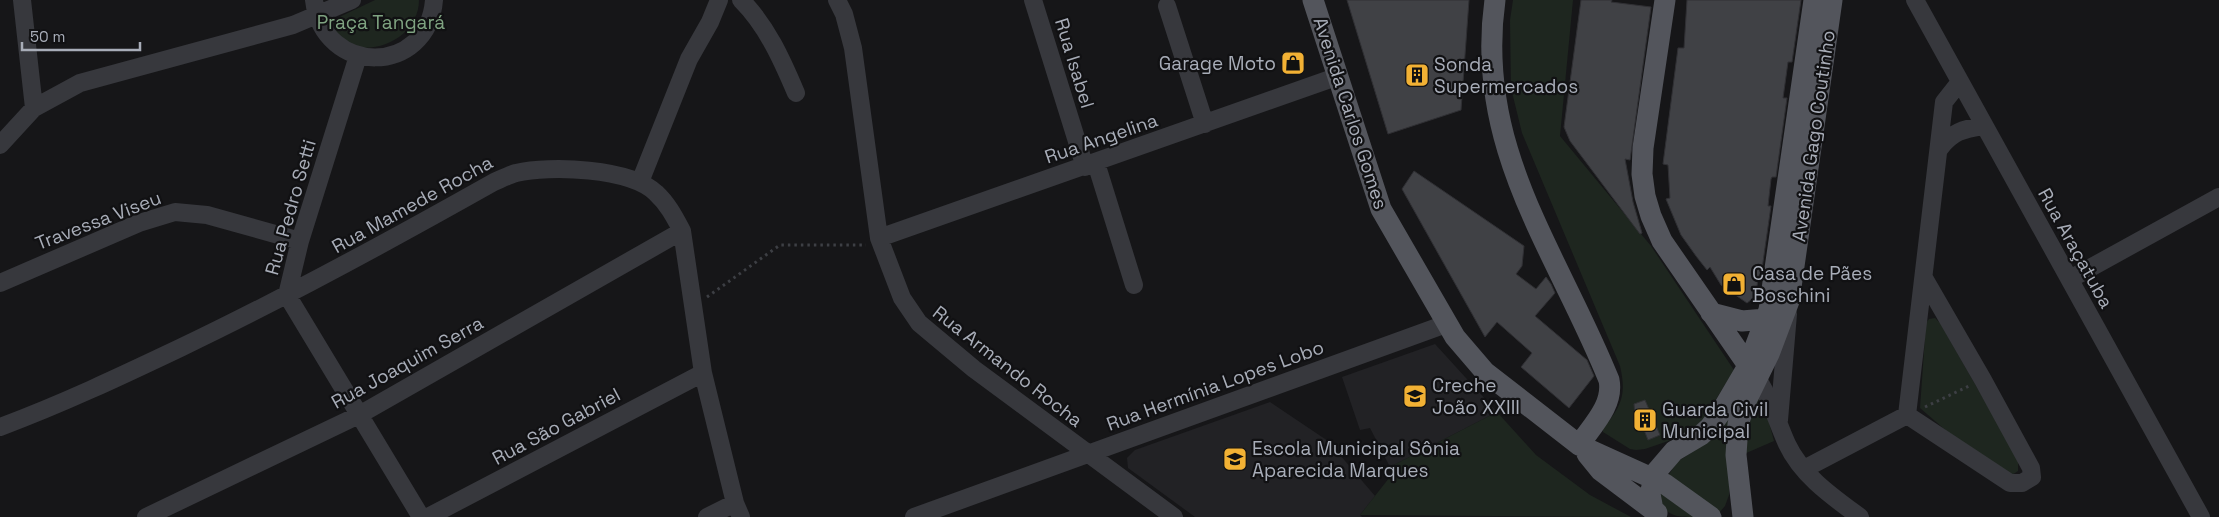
<svg xmlns="http://www.w3.org/2000/svg" width="2219" height="517" font-family="'Space Grotesk',sans-serif">
	<style>
		.built { fill: #222225 }
		.green { fill: #1e261f }
		.building { fill: #404145; stroke: #303034 }
		.lines { fill: none; stroke-linecap: round; stroke-linejoin: round }
		.path { stroke: #3d3f44; stroke-width: 3; stroke-dasharray: 2.5 4; stroke-linecap: butt }
		.minor { stroke: #37383d; stroke-width: 18 }
		.major { stroke: #53555c; stroke-width: 21 }
		.labels { text-anchor: middle; stroke-width: 4.5; stroke-linejoin: round; paint-order: stroke }
		.park-label { font-size: 19px; fill: #7fa381; stroke: #111113 }
		.street-label { font-size: 19px; fill: #a8adb8; stroke: #111113 }
		.poi-label { font-size: 19px; fill: #a8adb8; stroke: #111113; text-anchor: start }
	</style>
	<rect width="100%" height="100%" fill="#161618"/>
	<path class="built" d="M1435 344 1497 412 1390 467 1370 428 1360 430 1342 377Z
		M1270 402 1328 441 1375 496 1360 515 1362 517H1195L1128 468 1127 458 1135 450Z"/>
	<path class="green" d="M375 0H419C419 36 375 58 345 43 338 40 333 28 329 22Z
		M1513 0H1573L1560 136 1651 246 1734 370 1702 422 1683 436 1645 449 1636 450 1630 449 1603 432V429C1621 406 1627 396 1620 366L1522 133 1511 88 1510 20Z
		M1935 318 1940 323 2018 459V471L2012 475 1950 434 1920 408 1926 323 1929 319Z
		M1758 395 1765 408 1774 441 1744 454V441Z
		M1497 412 1536 455 1590 495 1631 517 1360 515 1393 473 1390 467Z
		M1733 413 1729 495 1725 506 1719 513 1668 476 1677 462 1706 443Z
		M1656 490 1700 517C1671 517 1666 517 1656 490Z"/>
	<path class="building" d="M1347 0H1469L1461 110 1388 134Z
		M1581 0H1612L1611 2 1651 7 1630 160 1625 159 1633 202 1642 233 1640 234 1570 141 1564 127Z
		M1687 0H1801L1792 62H1788L1783 98H1787L1776 177H1772L1771 179 1768 206H1771L1761 276H1758L1756 296 1747 303 1721 285 1710 267 1707 270 1696 256 1681 235 1666 199 1670 198 1668 165 1663 164 1678 48H1684Z
		M1414 171 1524 246 1522 266 1516 274 1536 289 1546 277 1551 284 1555 293 1535 316 1587 360 1594 376 1569 408 1521 367 1532 353 1497 322 1485 337 1402 189Z
		M1645 400 1660 435 1648 440 1642 425 1636 427 1634 404Z"/>
	<g class="lines">
		<path class="path" d="M707 297 780 245H866
			M1925 407 1969 386"/>
		<path class="minor" d="M22 0 34 108
			M314 0C323 77 428 76 434 0
			M741 0C767 26 782 60 796 93
			M837 0 844 14 853 48 879 238 902 298 919 323 974 369 1174 517
			M1033 0 1085 167
			M1915 0 2201 517
			M1167 6 1205 124
			M358 56 300 241 287 295 421 517
			M0 145 34 108 80 83 293 25 352 0
			M1940 148C1952 132 1963 129 1983 126
			M1096 163 1134 285
			M640 182 689 59 710 22 719 0
			M879 238 1336 77
			M2070 279 2219 197
			M0 283 139 223 175 212 207 215 300 241
			M1757 378C1771 399 1777 422 1787 444 1802 476 1833 497 1860 517
			M1907 415 2010 483H2022L2032 477 2031 468 1983 380 1924 278
			M1907 415 1944 102 1959 83
			M1779 420 1788 314
			M0 427C62 404 121 376 180 348 287 297 391 240 494 182 501 179 509 175 516 173 550 165 630 168 656 193 668 204 675 218 682 231L703 373 735 503 741 517
			M1804 469 1907 415
			M146 517 359 415 682 231
			M428 517 703 373
			M707 517 735 503
			M914 517 1446 324"/>
		<path class="major" d="M1313 0 1381 209 1455 337 1485 372 1579 445 1665 484 1711 517
			M1495 0C1474 148 1557 251 1609 380 1614 405 1592 426 1579 445
			M1665 0 1643 148 1642 174 1645 196 1651 216 1662 241 1754 374
			M1711 313 1742 321 1766 319
			M1587 454 1600 470 1657 513
			M1653 510 1650 494 1656 472 1674 451 1701 435 1710 427 1721 412 1748 366 1769 310 1814 0
			M1743 517 1736 455 1738 424 1747 399 1769 354 1789 301 1832 0"/>
	</g>
	<defs>
		<g id="shop-square" transform="scale(1.25)"><rect x="-9" y="-9" width="18" height="18" rx="4" fill="#f2b134" stroke="#111113"/><path d="M-5-2.5h2.3a2.7 3.5 0 0 1 5.4 0H5L5.5 6h-11ZM-1.5-2.5h3a1.5 2.3 0 0 0-3 0Z" fill="#111"/></g>
		<g id="building-square" transform="scale(1.25)"><rect x="-9" y="-9" width="18" height="18" rx="4" fill="#f2b134" stroke="#111113"/><path d="M-4-6H4V6H1V3H-1V6H-4ZM-2.5-4.3h1.7v1.8h-1.7ZM.8-4.3h1.7v1.8H.8ZM-2.5-1h1.7V.8h-1.7ZM.8-1h1.7V.8H.8Z" fill="#111"/></g>
		<g id="school-square" transform="scale(1.25)"><rect x="-9" y="-9" width="18" height="18" rx="4" fill="#f2b134" stroke="#111113"/><path d="M0-5L7-2L0 1L-7-2ZM-4 1L0 2.5L4 1V4Q0 6-4 4Z" fill="#111"/></g>
	</defs>
	<g fill-rule="evenodd">
		<use href="#shop-square" x="1293" y="63"/>
		<use href="#building-square" x="1417" y="75"/>
		<use href="#shop-square" x="1734" y="284"/>
		<use href="#school-square" x="1415" y="396"/>
		<use href="#building-square" x="1645" y="420"/>
		<use href="#school-square" x="1235" y="459"/>
	</g>
	<g class="labels">
		<g class="park-label">
			<text x="381" y="29">Praça Tangará</text>
		</g>
		<g class="street-label">
			<text transform="translate(1075 63) rotate(73)" y="7">Rua Isabel</text>
			<text transform="translate(1351 113) rotate(72)" y="7">Avenida Carlos Gomes</text>
			<text transform="translate(1813 136) rotate(-82)" y="7">Avenida Gago Coutinho</text>
			<text transform="translate(1101 138) rotate(-19)" y="7">Rua Angelina</text>
			<text transform="translate(412 204) rotate(-29)" y="7">Rua Mamede Rocha</text>
			<text transform="translate(290 207) rotate(-74)" y="7">Rua Pedro Setti</text>
			<text transform="translate(98 220) rotate(-21)" y="7">Travessa Viseu</text>
			<text transform="translate(2076 248) rotate(61)" y="7">Rua Araçatuba</text>
			<text transform="translate(407 362) rotate(-29)" y="7">Rua Joaquim Serra</text>
			<text transform="translate(1008 366) rotate(38)" y="7">Rua Armando Rocha</text>
			<text transform="translate(1215 385) rotate(-20)" y="7">Rua Hermínia Lopes Lobo</text>
			<text transform="translate(556 426) rotate(-28)" y="7">Rua São Gabriel</text>
		</g>
		<g class="poi-label">
			<text x="1276" y="70" text-anchor="end">Garage Moto</text>
			<text x="1434" y="71">Sonda<tspan x="1434" dy="22">Supermercados</tspan></text>
			<text x="1752" y="280">Casa de Pães<tspan x="1752" dy="22">Boschini</tspan></text>
			<text x="1432" y="392">Creche<tspan x="1432" dy="22">João XXIII</tspan></text>
			<text x="1662" y="416">Guarda Civil<tspan x="1662" dy="22">Municipal</tspan></text>
			<text x="1252" y="455">Escola Municipal Sônia<tspan x="1252" dy="22">Aparecida Marques</tspan></text>
		</g>
	</g>
	<path d="M22 42v8h118v-8" fill="none" stroke="#a8adb8" stroke-width="2.5"/>
	<text x="30" y="42" font-size="15" fill="#a8adb8" stroke="#111113" stroke-width="4" paint-order="stroke">50 m</text>
</svg>
